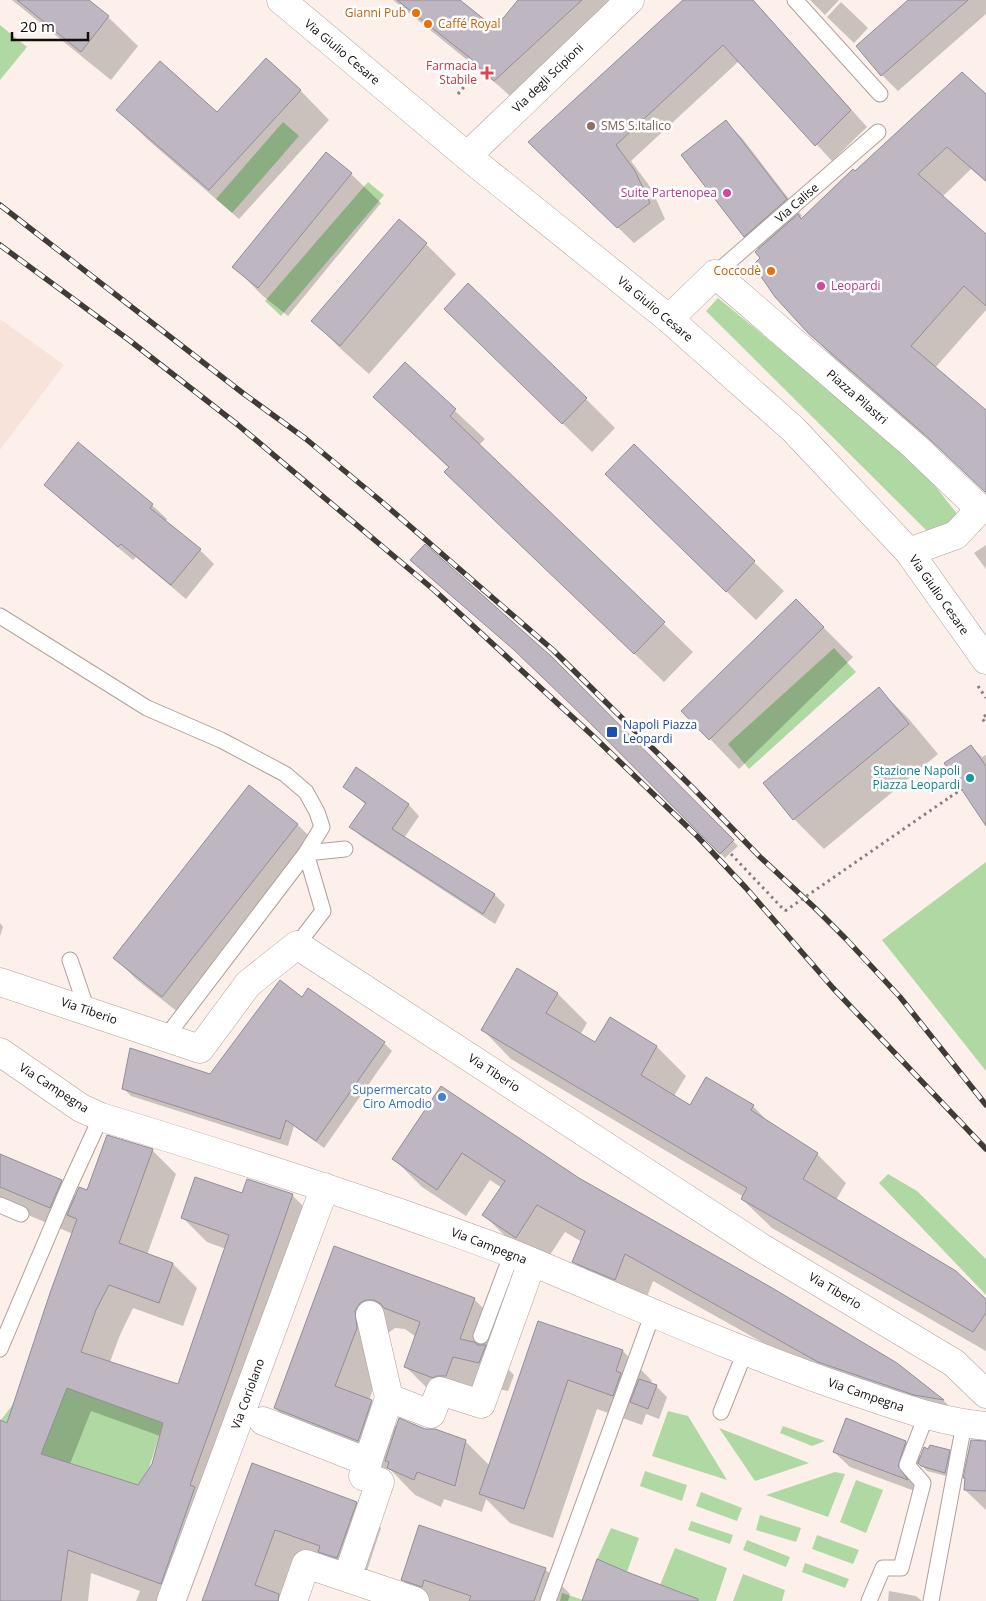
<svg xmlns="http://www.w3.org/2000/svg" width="986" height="1601" font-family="'Open Sans',sans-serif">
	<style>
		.built { fill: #f8e3db }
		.green { fill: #b0d8a2 }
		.shadow { fill: #0003; fill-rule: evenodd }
		.building { fill: #beb7c2; stroke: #938d97; fill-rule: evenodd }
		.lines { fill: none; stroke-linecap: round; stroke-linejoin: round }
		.lane-casing { stroke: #aea19d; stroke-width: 17 }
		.street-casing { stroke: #aea19d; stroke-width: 29 }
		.primary-casing { stroke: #aea19d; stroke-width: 29 }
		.path { stroke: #887f7c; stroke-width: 3; stroke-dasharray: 2.5 4; stroke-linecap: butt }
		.lane { stroke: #fff; stroke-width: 15 }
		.street { stroke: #fff; stroke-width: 28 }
		.primary { stroke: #fff; stroke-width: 28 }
		.rail-casing { stroke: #413b38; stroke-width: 5.5 }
		.rail { stroke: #fff; stroke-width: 4; stroke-dasharray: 11; stroke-linecap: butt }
		.path-bridge { stroke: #887f7c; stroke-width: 3; stroke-dasharray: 2.5 4; stroke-linecap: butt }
		.food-dot { fill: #e8710a; stroke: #fff; stroke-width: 2 }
		.health-dot { fill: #e0444e; stroke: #fff; stroke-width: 2 }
		.education-dot { fill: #8d6e63; stroke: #fff; stroke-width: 2 }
		.hotel-dot { fill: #d1479c; stroke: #fff; stroke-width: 2 }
		.transit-dot { fill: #1a4fb4; stroke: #fff; stroke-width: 2 }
		.culture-dot { fill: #0f9aa8; stroke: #fff; stroke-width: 2 }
		.shop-dot { fill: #3f7fe0; stroke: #fff; stroke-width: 2 }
		.labels { text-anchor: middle; stroke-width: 5; stroke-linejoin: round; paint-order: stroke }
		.food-label { font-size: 12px; fill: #c56008; stroke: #fff; text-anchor: end }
		.street-label { font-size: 12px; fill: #110d0b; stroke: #fff }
		.health-label { font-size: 12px; fill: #be3a42; stroke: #fff; text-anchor: end }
		.education-label { font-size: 12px; fill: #785e54; stroke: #fff; text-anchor: start }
		.hotel-label { font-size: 12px; fill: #b23c85; stroke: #fff; text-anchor: end }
		.transit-label { font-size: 12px; fill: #164399; stroke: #fff; text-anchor: start }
		.culture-label { font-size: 12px; fill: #0d838f; stroke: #fff; text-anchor: end }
		.shop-label { font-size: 12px; fill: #366cbe; stroke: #fff; text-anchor: end }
	</style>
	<rect width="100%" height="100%" fill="#fdf0eb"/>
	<path class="built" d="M0 319 64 365 0 450Z"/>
	<path class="green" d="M0 25 27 47 0 80Z
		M283 122 299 136 232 213 216 199Z
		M368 182 384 195 281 316 265 301Z
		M718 298 914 459 961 519 928 532 706 311Z
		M834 648 856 672 749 769 728 744Z
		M986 862V1071L882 940Z
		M888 1174 917 1191 986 1259V1295L879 1183Z
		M67 1388 163 1423 149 1468 138 1485 32 1451 37 1435 1 1420 14 1403Z
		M668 1411 688 1416 727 1480 652 1456Z
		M783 1426 825 1441 812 1446 780 1433Z
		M719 1428 809 1463 755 1481Z
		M645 1471 687 1485 682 1501 640 1486Z
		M835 1472 845 1474 828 1517 766 1495Z
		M856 1480 883 1490 866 1533 840 1522Z
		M701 1492 742 1508 737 1521 696 1506Z
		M760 1515 801 1528 796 1542 756 1530Z
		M691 1521 733 1535 730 1544 688 1530Z
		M611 1528 639 1538 627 1572 597 1559Z
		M817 1535 859 1550 853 1564 812 1549Z
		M747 1540 790 1557 786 1567 743 1550Z
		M675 1548 727 1568 716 1601H691L684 1598 686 1594 660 1585Z
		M805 1563 849 1579 845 1588 802 1572Z
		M743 1574 785 1590 782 1601H733Z
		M562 1593 583 1600 582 1601H560Z"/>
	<path class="shadow" d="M12 0H87L108 17 138 46 111 80Z
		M393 0H458L496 29 520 0H616L521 106 498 85Z
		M685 0H753L867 127 832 161 739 61 631 161 651 188 665 219 634 243 546 158Z
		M810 0H839L825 15Z
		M910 0H986V14L898 91 882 75Z
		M841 2 868 28 854 43 827 17Z
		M300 90 329 120 239 219 147 139 118 110 217 114Z
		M986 96V182L971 169 942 197 986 236V310L935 368 986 411V492L950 458 832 356 808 332 762 258 759 250 744 236 726 122 742 138 802 216 800 218 802 220 855 172Z
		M327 153 351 174 381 203 288 316 263 296 234 267Z
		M399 220 426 244 456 274 369 374 342 350 313 321Z
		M475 338 586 399 615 428 592 452Z
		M405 364 485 439 479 445 693 652 664 682 475 501 449 468 375 397Z
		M79 444 152 505 167 519 165 522 200 550 214 564 186 599 136 557 133 560 60 499 45 485Z
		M634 446 784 591 756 620 636 504Z
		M986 545V569L974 553Z
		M796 600 853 657 739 769 683 711Z
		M551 658 738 846 725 858 595 727Z
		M879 689 908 718 938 754 824 849 794 819 765 783Z
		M971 746 982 757 986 755V820Z
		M357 769 409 805 419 816 404 838 495 895 505 905 495 924 362 837 351 827 366 805 345 786Z
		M297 824 318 845 184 1017 136 979 115 958Z
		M0 923 3 927 0 936Z
		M517 970 558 994 587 1023 580 1035 595 1044 610 1019 657 1047 686 1076 674 1096 691 1106H753L771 1125 817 1154 846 1183 836 1200 986 1300V1351L772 1228 742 1199 744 1197 511 1059 482 1029Z
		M308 990 384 1043 392 1051 324 1148 294 1126 288 1146 131 1096 123 1088 211 1075 302 998Z
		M441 1088 578 1179 896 1364 943 1400 969 1426 847 1390 653 1281 643 1307 602 1289 574 1262 582 1242 565 1232 544 1264 512 1243 484 1215 502 1188 490 1180 466 1216 422 1187 394 1159Z
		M152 1150 176 1174 147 1255 173 1264 197 1288 183 1326 133 1308 120 1335 110 1362 179 1385 226 1249 207 1242 183 1218 243 1195H292L316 1219 208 1545 187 1601H136L140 1591 91 1573 88 1601H0V1426L8 1425 73 1234 0 1203V1155L61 1181 77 1196 88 1192ZM91 1411 160 1436 153 1465 138 1487 70 1464Z
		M334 1247 474 1299 503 1328 493 1354 514 1375 508 1391 482 1386 434 1395 405 1366 416 1337 405 1329 395 1328 388 1333 385 1357 369 1400 397 1427 425 1430 465 1441 490 1466 539 1322 623 1351 652 1381 651 1384 656 1386 667 1397 659 1419 646 1414 642 1425 597 1409 553 1538 510 1523 486 1499 482 1512 444 1499 441 1507 415 1495 388 1467 387 1469 304 1437 275 1408Z
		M906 1442 921 1457 929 1450 949 1451 954 1456 950 1477 927 1471 919 1462 912 1482 920 1493 850 1467 834 1452Z
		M986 1442V1510L965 1490Z
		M253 1465 356 1503 381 1528 363 1583 334 1566 284 1601H204Z
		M545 1569 570 1594 568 1601H424L402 1579Z
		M889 1591 916 1596 922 1601H888Z"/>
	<path class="building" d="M17 0H89L109 16 81 52Z
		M397 0H460L495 28 518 0H582L494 81 470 58Z
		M683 0H753L851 110 815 146 723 45 616 145 635 171 650 203 617 228 528 142Z
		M908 0H968L881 76 856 46Z
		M266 58 301 90 209 190 116 110 160 61 217 112Z
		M962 72 986 94V181L947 147 918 174 986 234V306L964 286 911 346 986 410V493L924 434 808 333 775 297 753 265 760 258 755 252 798 214 801 219 853 169 855 171Z
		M726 120 787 199 744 237 681 155Z
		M326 152 352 173 258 288 232 267Z
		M399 219 427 243 340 346 311 321Z
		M468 283 587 398 562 424 444 309Z
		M405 362 456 409 450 416 665 622 634 654 444 472 449 467 373 397Z
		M78 442 153 504 150 508 201 549 171 585 121 544 118 547 44 485Z
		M634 444 755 561 726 592 605 474Z
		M425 544 552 657 734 840 720 854 590 723 514 650 410 560Z
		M796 599 824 627 709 740 681 711Z
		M879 687 909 724 793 820 763 783Z
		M971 745 986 766V826L944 763Z
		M356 767 409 804 392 829 495 894 483 914 349 827 366 803 343 787Z
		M249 785 298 824 162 997 113 958Z
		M517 968 558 993 546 1013 595 1042 610 1017 657 1046 641 1075 690 1105 706 1077 754 1105 751 1110 818 1153 803 1179 956 1271 986 1299V1313L973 1332 741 1199 747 1188 481 1030Z
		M280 980 302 997 308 988 385 1042 316 1141 286 1120 280 1139 122 1089 130 1048 210 1074Z
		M441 1086 579 1178 774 1289 897 1363 944 1400 914 1395 818 1362 625 1254 615 1280 572 1262 585 1231 537 1205 516 1238 482 1215 505 1181 462 1153 437 1190 392 1159Z
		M107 1135 153 1149 119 1243 173 1263 159 1303 109 1285 96 1310 81 1352 178 1384 229 1235 181 1218 195 1177 242 1193 247 1179 293 1194 232 1369 190 1485 195 1487 161 1584 68 1550 61 1601H0V1420L7 1423 50 1293 77 1219 67 1215 79 1187 87 1190ZM67 1388 163 1423 152 1464 138 1485 41 1454Z
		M0 1154 62 1180 50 1208 0 1187Z
		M334 1246 475 1298 460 1339 474 1342 478 1345H486L479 1363 453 1357 446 1376H437L433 1378 404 1367 420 1322 384 1308 381 1304 374 1300H366L360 1303 355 1311 357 1328 335 1386 372 1400 358 1441 274 1408Z
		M538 1321 623 1350 616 1371 621 1373 613 1396 568 1380 524 1509 479 1494Z
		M639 1379 657 1385 648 1409 630 1402Z
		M399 1418 425 1429H435L466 1440 455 1486 417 1472 414 1480 387 1468 389 1462 385 1461Z
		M846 1418 906 1441 898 1466 908 1480 833 1452Z
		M971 1440 986 1441V1491L964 1490 965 1478H963Z
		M930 1445 950 1450 945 1473 921 1466 918 1463 924 1447 928 1449Z
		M252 1463 357 1502 337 1558 318 1552 320 1546 275 1530 255 1585 279 1594 278 1601H202Z
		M419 1525 546 1568 534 1601H469L471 1596 424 1580 422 1587 401 1580Z
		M597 1559 627 1572 698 1599V1601H582Z"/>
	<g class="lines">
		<g class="lane-casing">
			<path id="lane" d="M795 0 880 94
				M715 274 878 132
				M0 616 147 708 221 740 285 774 306 792 317 812 322 827 306 853
				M306 853 345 849
				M70 960 87 1010
				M166 1037 306 853 323 911 297 945
				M0 1205 21 1214
				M481 1336 512 1253
				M0 1349 68 1189 101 1117
				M721 1412 745 1352
				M548 1601 653 1313
				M869 1601 883 1568H901L923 1483 907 1465 926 1416
				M931 1601 964 1424"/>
		</g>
		<g class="street-casing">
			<path id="street" d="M467 156 630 0
				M669 319 715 274 914 446 980 509 956 535 909 552
				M0 982 200 1049 248 984 297 945 762 1248 954 1363 986 1394
				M0 1052 81 1108 101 1117C203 1148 305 1180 406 1215 442 1228 478 1240 513 1254 625 1300 735 1351 850 1390 895 1405 938 1422 986 1426
				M389 1398 431 1414 440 1391 481 1404 532 1262
				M263 1421 368 1462
				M347 1578 380 1482 363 1476 389 1398 370 1315
				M171 1601 325 1187
				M293 1601 306 1564 415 1601"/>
		</g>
		<g class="primary-casing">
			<path id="primary" d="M281 0 467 156 669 319 793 429 909 552 986 660"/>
		</g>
		<path class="path" d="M458 94 468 82
			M978 686 986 698
			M986 715 982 718 986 724
			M950 797 962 789
			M731 854 785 911"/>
		<use href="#lane" class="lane"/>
		<use href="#street" class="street"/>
		<use href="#primary" class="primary"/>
		<g class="rail-casing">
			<path id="rail" d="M0 205 244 394 306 439 382 502 553 650 693 788 760 857 815 908 846 939 900 997 986 1105
				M0 245 129 340 238 425 434 590 592 735 697 836 746 888 833 988 986 1149"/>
		</g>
		<use href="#rail" class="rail"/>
		<path class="path-bridge" d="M785 911 950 797"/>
	</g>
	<g class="food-dot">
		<circle cx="416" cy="13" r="5"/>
		<circle cx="428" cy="24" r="5"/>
		<circle cx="771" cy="271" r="5"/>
	</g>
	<path class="health-dot" d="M484.5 65.5h5v5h5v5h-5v5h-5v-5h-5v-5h5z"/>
	<circle class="education-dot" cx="591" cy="126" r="5"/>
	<g class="hotel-dot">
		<circle cx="727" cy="193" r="5"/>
		<circle cx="821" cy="286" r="5"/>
	</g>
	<rect class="transit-dot" x="606" y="726" width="12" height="12" rx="2.5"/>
	<circle class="culture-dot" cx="970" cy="778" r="5"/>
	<circle class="shop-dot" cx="442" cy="1097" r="5"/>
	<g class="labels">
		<g class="food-label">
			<text x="406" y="17">Gianni Pub</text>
			<text x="438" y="28" text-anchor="start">Caffé Royal</text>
			<text x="761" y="275">Coccodè</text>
		</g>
		<g class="street-label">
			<text transform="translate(342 52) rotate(40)" y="4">Via Giulio Cesare</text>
			<text transform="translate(548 78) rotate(-44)" y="4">Via degli Scipioni</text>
			<text transform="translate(797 203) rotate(-41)" y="4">Via Calise</text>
			<text transform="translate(655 309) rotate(40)" y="4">Via Giulio Cesare</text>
			<text transform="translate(857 397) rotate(41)" y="4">Piazza Pilastri</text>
			<text transform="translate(939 595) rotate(55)" y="4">Via Giulio Cesare</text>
			<text transform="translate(89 1011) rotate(19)" y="4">Via Tiberio</text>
			<text transform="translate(494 1073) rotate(33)" y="4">Via Tiberio</text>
			<text transform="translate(54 1088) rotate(33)" y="4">Via Campegna</text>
			<text transform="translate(489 1246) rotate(21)" y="4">Via Campegna</text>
			<text transform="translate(835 1291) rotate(31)" y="4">Via Tiberio</text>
			<text transform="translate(248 1394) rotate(-70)" y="4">Via Coriolano</text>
			<text transform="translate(866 1395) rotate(19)" y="4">Via Campegna</text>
		</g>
		<g class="health-label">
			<text x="477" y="70">Farmacia<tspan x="477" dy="14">Stabile</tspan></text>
		</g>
		<g class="education-label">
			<text x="601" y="130">SMS S.Italico</text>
		</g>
		<g class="hotel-label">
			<text x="717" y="197">Suite Partenopea</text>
			<text x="831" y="290" text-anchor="start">Leopardi</text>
		</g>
		<g class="transit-label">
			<text x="623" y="729">Napoli Piazza<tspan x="623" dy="14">Leopardi</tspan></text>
		</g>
		<g class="culture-label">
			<text x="960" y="775">Stazione Napoli<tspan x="960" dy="14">Piazza Leopardi</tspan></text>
		</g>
		<g class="shop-label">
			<text x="432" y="1094">Supermercato<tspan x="432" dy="14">Ciro Amodio</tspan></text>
		</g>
	</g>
	<path d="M12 32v8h76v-8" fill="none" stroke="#110d0b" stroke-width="2.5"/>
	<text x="20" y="32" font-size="15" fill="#110d0b" stroke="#ffffff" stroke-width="4" paint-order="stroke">20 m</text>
</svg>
